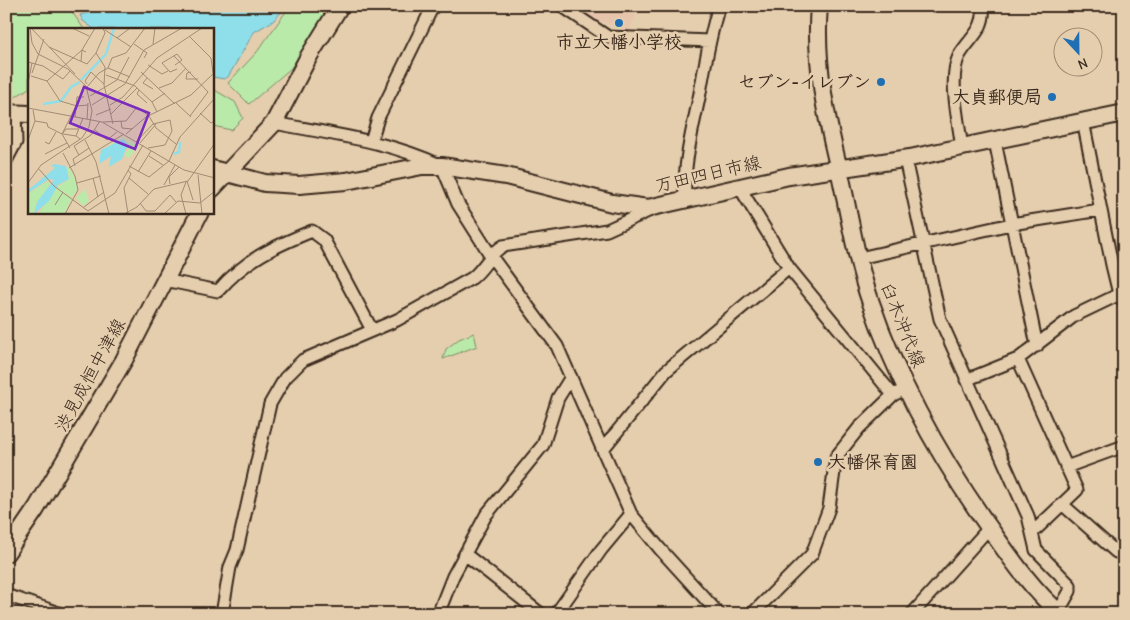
<svg xmlns="http://www.w3.org/2000/svg" width="1130" height="620" font-family="'Comic Neue','Klee One',sans-serif">
	<style>
		.built { fill: #e7c5ad }
		.green { fill: #baeaa9; stroke: #7a8a64 }
		.water { fill: #8edfe9; stroke: #6d9798 }
		.lines { fill: none; stroke-linecap: round; stroke-linejoin: round }
		.street-casing { stroke: #3b2a1e; stroke-width: 15 }
		.secondary-casing { stroke: #3b2a1e; stroke-width: 20 }
		.street { stroke: #e5ceae; stroke-width: 11 }
		.secondary { stroke: #e5ceae; stroke-width: 16 }
		.poi-dot { fill: #1f6fb2; stroke: #e5ceae; stroke-width: 2 }
		.labels { text-anchor: middle; stroke-width: 5; stroke-linejoin: round; paint-order: stroke }
		.poi-label { font-size: 18px; font-weight: bold; fill: #3b2a1e; stroke: #e5ceae; text-anchor: end }
		.street-label { font-size: 18px; fill: #3b2a1e; stroke: #e5ceae }
		.inset-river { fill: none; stroke: #8edfe9; stroke-width: 2.5 }
		.inset-road { fill: none; stroke: #a18c74; stroke-width: 1 }
		.view { fill: #7b2cbf; fill-opacity: 0.15; stroke: #7b2cbf; stroke-width: 2.5 }
		.inset-edge { fill: none; stroke: #3b2a1e; stroke-width: 2.5 }
	</style>
	<rect width="100%" height="100%" fill="#e5ceae"/>
	<filter id="ink" filterUnits="userSpaceOnUse"><feTurbulence type="fractalNoise" baseFrequency=".02" numOctaves="2"/><feDisplacementMap in="SourceGraphic" scale="10" xChannelSelector="R" yChannelSelector="G"/><feConvolveMatrix kernelMatrix="1 2 1 2 8 2 1 2 1" color-interpolation-filters="sRGB"/></filter>
	<g filter="url(#ink)">
		<path class="built" d="M570 6H639L629 31 582 15Z"/>
		<path class="green" d="M6 6H81L72 12 84 29H29V88L6 103Z
			M290 6H331L291 68 249 104 228 83 257 52Z
			M213 89 235 102 243 118 231 130 213 126Z
			M474 333 477 346 443 359 446 349 459 339Z"/>
		<path class="water" d="M114 6H287L273 21 254 32 228 77 224 79 213 77 212 29H94L83 21 80 15Z"/>
		<g class="lines">
			<g class="street-casing">
				<path id="street" d="M562 6 608 37 710 41
					M1083 121 1112 265 1119 294 1124 303
					M274 123C331 134 389 141 442 166L458 204 491 256 557 346 631 514 660 549 719 614
					M371 141 378 118 433 6
					M995 141 1037 346
					M962 148C959 124 948 78 959 56 969 38 986 30 983 6
					M905 159 940 319 1028 516 1036 550 1070 585V591L1057 614
					M6 161 16 142 15 113
					M740 188 789 268 893 395
					M685 200C683 164 693 128 700 93 705 64 710 34 719 6
					M859 258 1011 224 1100 210
					M164 280 218 291C246 259 273 247 312 231L324 240 372 330
					M1018 359 1077 490 1032 533
					M966 380 1018 359 1074 316 1124 292
					M603 449 666 371 789 268
					M1066 467 1124 446
					M1062 504 1116 552 1124 554
					M465 554 541 614
					M6 595 62 614
					M222 614 230 567 237 550 270 404 285 378 303 360 397 320 472 278C484 269 490 253 503 246L607 230 655 208
					M438 614 453 576 486 515 543 445 558 398 571 377
					M556 614 601 550 631 514
					M752 614 812 554 829 508 836 457 859 428 893 395 908 388
					M912 614 989 528"/>
			</g>
			<g class="secondary-casing">
				<path id="secondary" d="M819 6C814 65 827 121 841 178 850 220 857 263 871 303 899 385 943 463 993 533 1012 560 1035 593 1061 614
					M6 113 29 114
					M212 169 265 183 299 185 346 181 422 166H442L506 176 612 203 648 208 789 176 910 158 1124 113
					M212 189 274 123 309 56 340 6
					M6 553 36 509 124 360 200 212"/>
			</g>
			<use href="#street" class="street"/>
			<use href="#secondary" class="secondary"/>
		</g>
	</g>
	<g class="poi-dot">
		<circle cx="619" cy="23" r="5"/>
		<circle cx="881" cy="82" r="5"/>
		<circle cx="1052" cy="97" r="5"/>
		<circle cx="818" cy="462" r="5"/>
	</g>
	<g class="labels">
		<g class="poi-label">
			<text x="619" y="48" text-anchor="middle">市立大幡小学校</text>
			<text x="871" y="88">セブン-イレブン</text>
			<text x="1042" y="103">大貞郵便局</text>
			<text x="828" y="468" text-anchor="start">大幡保育園</text>
		</g>
		<g class="street-label">
			<text transform="translate(708 174) rotate(-13)" y="6">万田四日市線</text>
			<text transform="translate(903 325) rotate(68)" y="6">臼木沖代線</text>
			<text transform="translate(90 375) rotate(-61)" y="6">渋見成恒中津線</text>
		</g>
	</g>
	<g transform="translate(28 28)">
		<rect width="186" height="186" fill="#e5ceae"/>
		<path d="M95 109 110 118 101 130 96 127 103 118 96 110 67 126ZM39 137 45 146 50 161 44 169 28 160 41 151ZM18 154 22 155 17 167 8 175 6 186H0V166ZM28 161 44 170 36 186H10ZM57 161 61 173 55 178 48 170Z" fill="#baeaa9"/>
		<path d="M95 111 102 118 98 121 94 131 81 139 83 128 71 136 73 122ZM26 136 38 138 41 151 30 157 21 173 6 186 9 174 26 152 21 151 0 165V162L27 140 23 137Z" fill="#8edfe9"/>
		<path class="inset-river" d="M53 52 78 26 86 0M15 76 33 73 43 59 52 54M146 126 151 124 152 114"/>
		<path class="inset-road" d="M3 0 47 46M44 0 61 8M77 2 103 19M161 8 183 30 185 45M89 10 102 0M106 16 119 25 116 30M125 16 127 0M21 19 59 36 68 25 77 5 75 0M68 25 77 39 76 57 85 96M146 28 180 64 162 88M53 33 54 22 58 24M0 34 15 38 35 51 42 43M120 37 134 46 140 43M147 37 154 32 149 26 134 35 142 44 149 41M80 40 84 30 98 25 117 0M113 44 147 76M163 44 159 45 158 51H170M4 45 16 11M78 47 107 58 124 74 129 84M3 48 19 53 32 73 49 78 60 77M119 50 115 55 125 61M19 53 54 22 67 0M0 55 4 35M59 56 57 53 63 44 76 56M59 59 71 45 80 40 102 49M131 60 144 55 158 40M111 62 109 66 119 75M62 68 89 52 101 29M124 74 137 65M148 75 163 89M64 77 97 56 116 22 154 0M82 77 95 69 129 30 174 0M0 80 74 94 156 142 187 150M172 85 183 95 187 93M83 86 109 60M68 87 83 81M47 89 49 69H56M59 91 60 75M7 93 19 95 20 99 34 106 42 120M93 93 94 100 104 101M75 94 98 93 109 79 121 88 128 100 148 116M67 102 79 112 89 104M35 105 38 101H50M34 106 48 78M35 106 48 108 52 111M98 106 118 89 163 67 187 44M48 108 55 90M0 112 7 93 5 82M57 112 68 134 81 186M17 114 21 116 28 104M108 114 125 96 142 92 144 103 137 117 120 120M112 115 128 96M35 125 47 148 50 162 37 186M17 126 39 115M51 127 46 118 63 107 72 93M121 128 135 137M141 133 152 109 187 70M47 138 45 131 61 120M101 138 121 149 141 133M10 140 26 158 60 183 87 165 115 117M41 140 96 106M110 144 123 123M170 147 174 186M65 150 70 169M101 150 120 166M159 153 165 172M158 154 153 167 158 186M0 155 13 137 54 110 61 99 64 83 58 58 40 41 10 26 4 15 2 0M49 155 73 148M142 156 141 149 151 139M136 157 147 137M112 175 118 183H127L142 167 148 174M172 175 187 163M27 177 35 164M56 179 76 164M96 186 109 179 126 161 160 153 187 115M100 186 96 160 103 146 100 142M136 186 150 173 172 175"/>
		<path class="view" d="M56 59 121 85 107 121 42 95Z"/>
		<rect width="186" height="186" class="inset-edge"/>
	</g>
	<rect width="1130" height="620" fill="none" stroke="#e5ceae" stroke-width="25"/>
	<rect x="12" y="12" width="1105" height="595" fill="none" stroke="#3b2a1e" stroke-width="2" filter="url(#ink)"/>
	<g transform="translate(1078 52) rotate(158)"><circle r="24" fill="#e5ceae" stroke="#a18c74"/>
	<path d="M0-4L9 19L0 12L-9 19Z" fill="#1f6fb2"/>
	<text y="-8" font-size="14" font-weight="bold" text-anchor="middle" fill="#3b2a1e">N</text>
	</g>
</svg>
